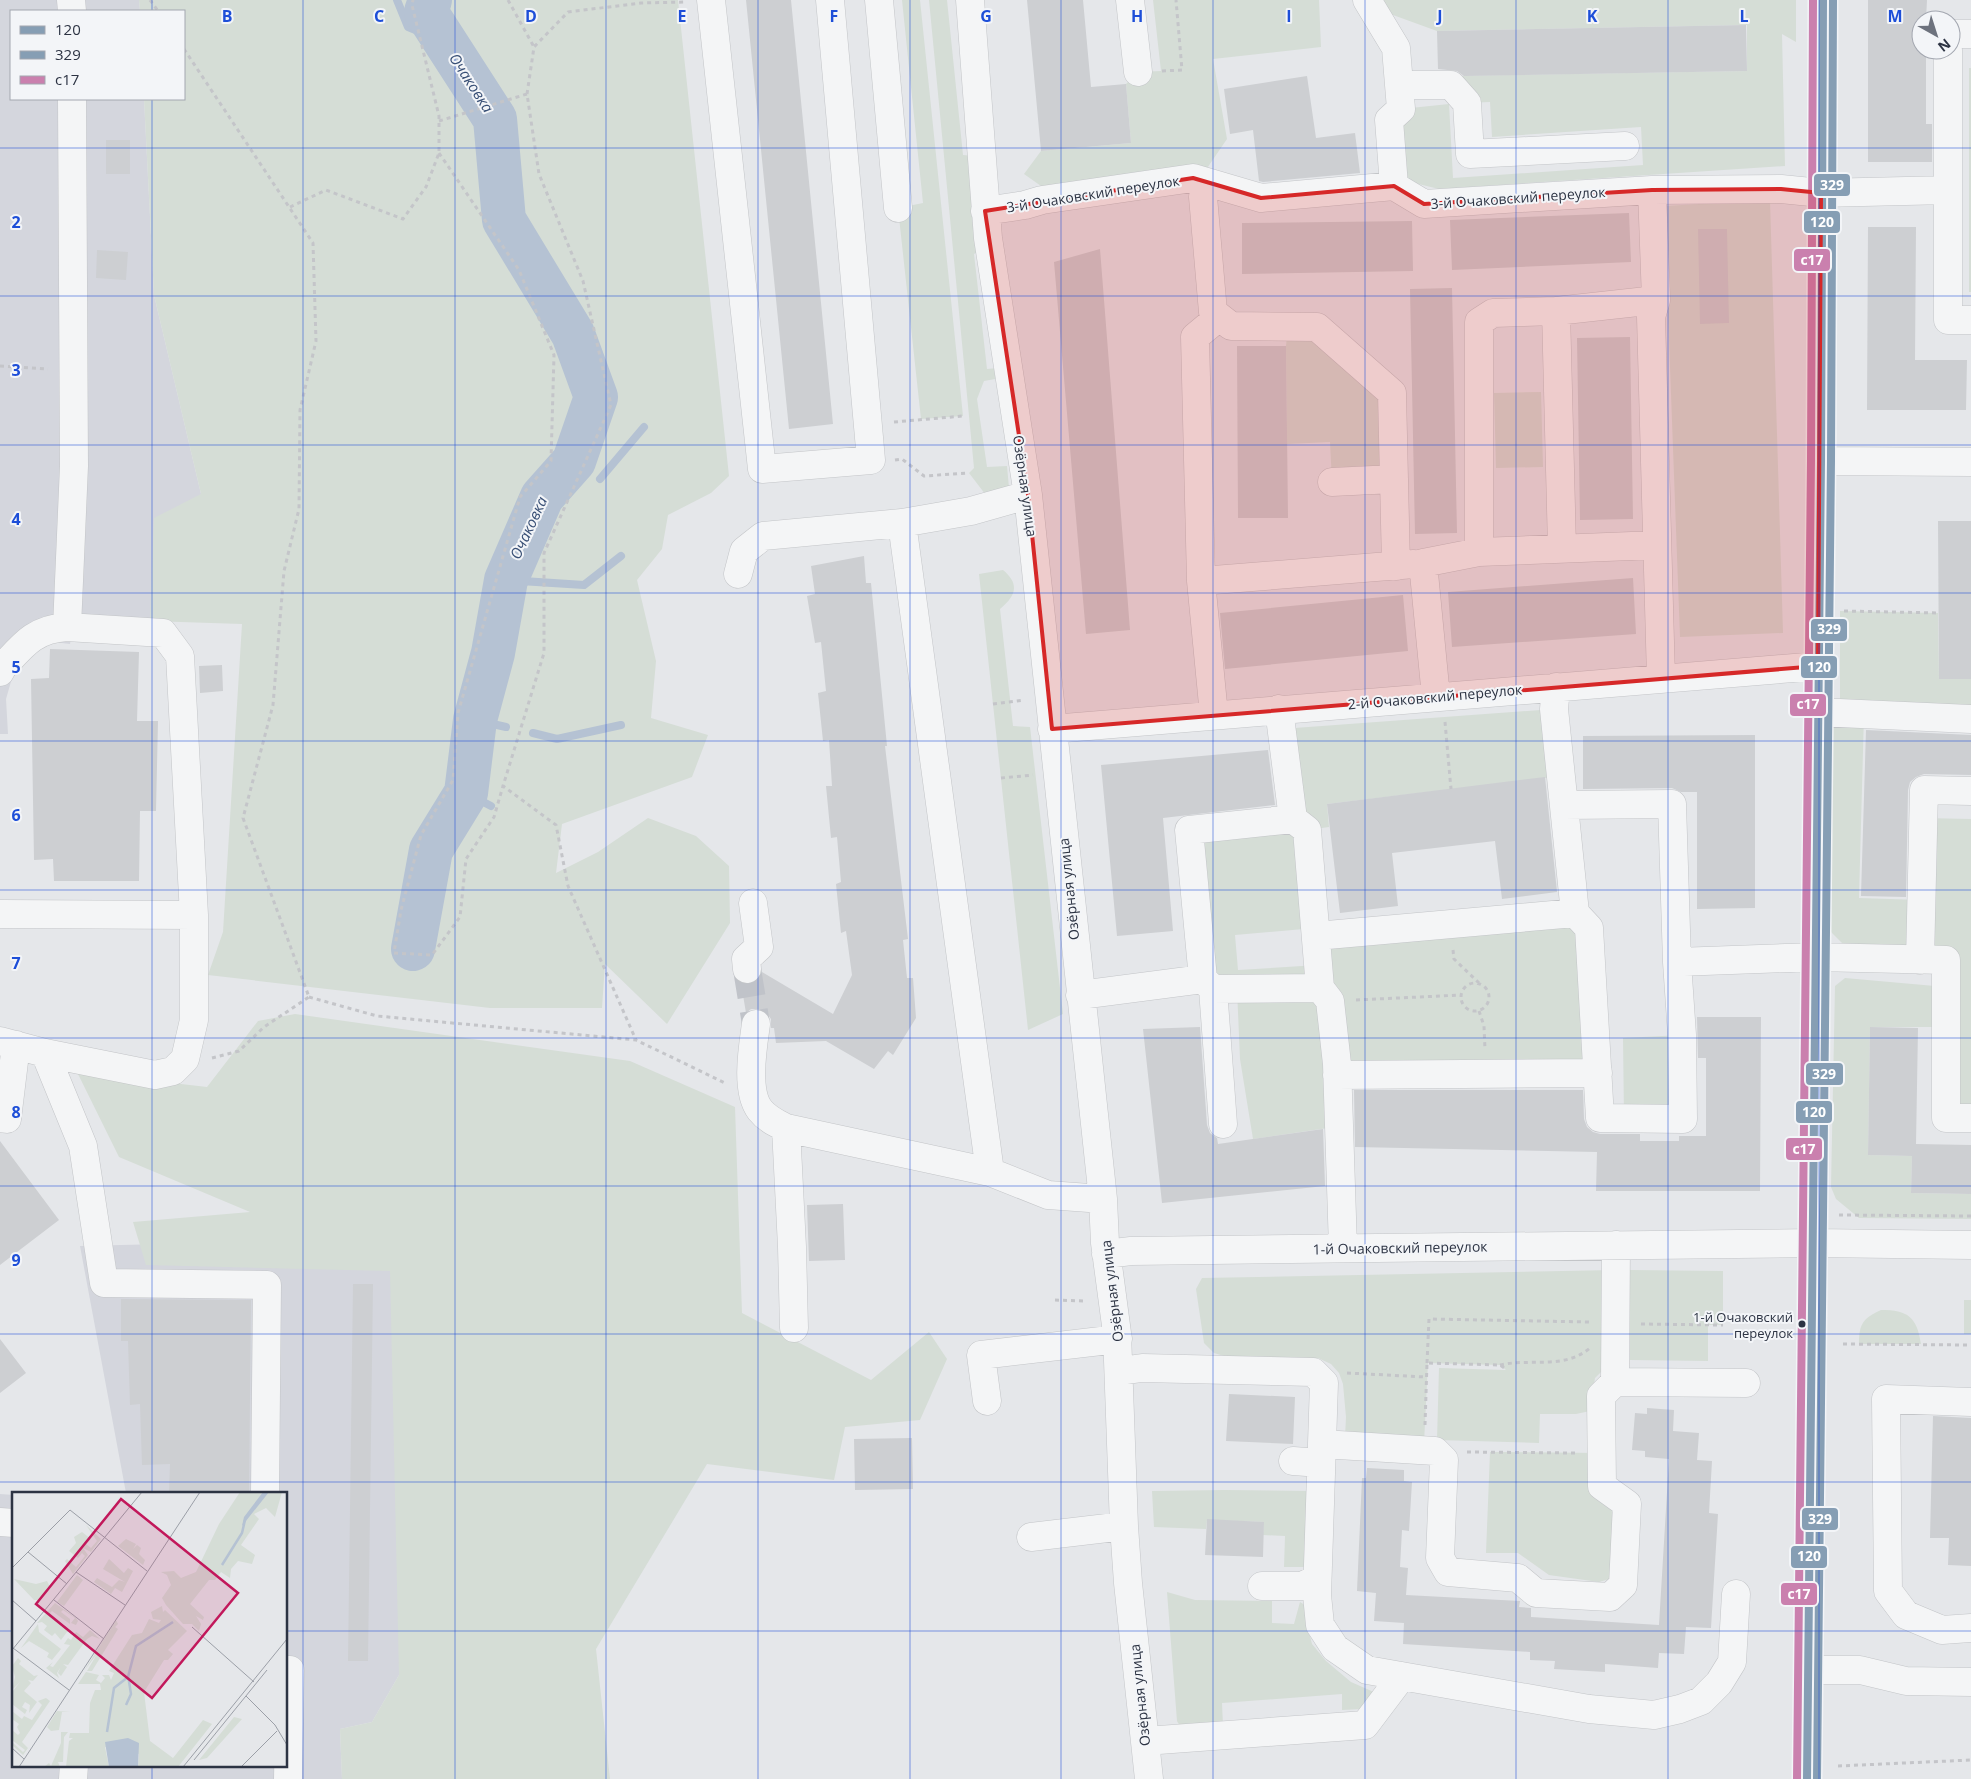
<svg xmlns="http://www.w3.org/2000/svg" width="1971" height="1779" font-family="'Open Sans',sans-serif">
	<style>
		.built { fill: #d4d6dd }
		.green { fill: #d5ddd6 }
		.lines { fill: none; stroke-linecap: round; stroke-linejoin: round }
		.stream { stroke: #b5c2d3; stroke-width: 8 }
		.river { stroke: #b5c2d3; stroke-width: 44 }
		.building { fill: #cdcfd2 }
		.minor-tunnel { stroke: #c0c3c9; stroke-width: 28; stroke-dasharray: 28 14; stroke-linecap: butt }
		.minor-casing { stroke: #c3c5c8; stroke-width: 29 }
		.path { stroke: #c4c5c9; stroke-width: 3; stroke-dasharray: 4 4; stroke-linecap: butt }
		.minor { stroke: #f4f5f6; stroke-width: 28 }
		.bus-1-casing { stroke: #f3f5f8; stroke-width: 11 }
		.bus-2-casing { stroke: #f3f5f8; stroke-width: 11 }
		.bus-3-casing { stroke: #f3f5f8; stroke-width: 11 }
		.bus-1 { stroke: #869eb4; stroke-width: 8 }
		.bus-2 { stroke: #869eb4; stroke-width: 8 }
		.bus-3 { stroke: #ca80ae; stroke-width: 8 }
		.marked { fill: #d62828; fill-opacity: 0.2; stroke: #d62828; stroke-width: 4; stroke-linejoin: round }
		.grid { fill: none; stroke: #1d4ed8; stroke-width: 1; stroke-opacity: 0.55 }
		.bus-dot { fill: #2c3343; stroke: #f3f5f8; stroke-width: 2 }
		.labels { text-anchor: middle; stroke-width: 4; stroke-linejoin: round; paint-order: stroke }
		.bus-label { font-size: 13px; fill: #2c3343; stroke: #f3f5f8; text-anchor: end }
		.street-label { font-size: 14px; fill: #2c3343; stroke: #f3f5f8 }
		.water-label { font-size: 15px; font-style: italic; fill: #384f75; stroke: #f3f5f8 }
		.inset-river { fill: none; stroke: #b5c2d3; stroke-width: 2.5 }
		.inset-road { fill: none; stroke: #9b9fa7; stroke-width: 1 }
		.view { fill: #c2185b; fill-opacity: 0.15; stroke: #c2185b; stroke-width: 2.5 }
		.inset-edge { fill: none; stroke: #2c3343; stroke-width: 2.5 }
		.grid-label { font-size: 16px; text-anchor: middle; font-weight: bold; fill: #1d4ed8; stroke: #f3f5f8; stroke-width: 4; stroke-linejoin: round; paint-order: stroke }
		.line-badge { stroke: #f3f5f8; stroke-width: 2 }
		.badge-label { font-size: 14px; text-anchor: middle; font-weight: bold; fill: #fff }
	</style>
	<rect width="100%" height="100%" fill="#e5e7ea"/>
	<path class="built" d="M0 0H139L140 11H11V99H144L154 295 201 494 150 621 74 618 70 644 54 642 37 649 12 678 6 699 8 734H0Z
		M419 1238 399 1675 372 1722 340 1729 342 1779H0V1494L14 1495V1765H286V1493H126L80 1246Z"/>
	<path class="green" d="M139 0H678L729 476 711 493 668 515 662 549 637 580 656 661 651 718 708 735 692 777 562 824 556 873 598 852 648 818 696 836 729 866 730 923 667 1024 605 964 602 1008H490L208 975 223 932 242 624 150 621 154 518 201 494 154 295 144 99H184V11H140Z
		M902 0H920L963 416 921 419 898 208 923 203Z
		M929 0H947L963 155 975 156 983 249 974 254 987 369 998 368 1001 378 984 381 977 399 987 467 1007 466 1010 499 992 503 969 473 974 468Z
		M1153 0H1319L1321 47 1213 59 1227 139 1199 180 1041 186 1024 174 1041 151 1131 143 1126 84 1138 72 1161 71Z
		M1367 0H1796V42L1782 34 1785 166 1439 189 1394 178 1401 109 1449 104 1453 178 1643 165 1641 127 1492 137 1490 102 1467 103 1451 76 1747 71V25L1437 31 1371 7Z
		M1969 68H1971V292H1969Z
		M1770 200 1783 633 1680 637 1664 206Z
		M1288 327H1317L1392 393 1394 479 1332 482 1330 442 1287 444 1286 346Z
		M1541 392 1543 467 1496 468 1494 393Z
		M1003 570C1020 584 1016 596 1000 609L1013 726 1030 727 1063 1014 1028 1030 979 574Z
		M1840 611 1938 613 1939 679H1971V719L1864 714 1859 898 1921 900 1923 818 1971 819V1118H1946V1027H1870L1868 1155 1912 1156 1911 1193 1971 1194V1219L1859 1218 1836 1199 1831 1187 1835 986 1845 978 1946 987V960L1847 948 1831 932V727L1840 713Z
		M1554 709 1561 776 1327 804 1329 827 1307 830 1315 928 1235 935 1238 970 1318 965 1316 936 1575 913 1598 1067 1337 1064 1328 1128 1253 1139 1240 1059 1237 989H1213L1189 830 1293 819 1281 729Z
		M295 1014 630 1061 735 1107 742 1313 871 1380 929 1332 947 1359 920 1420 845 1427 834 1480 707 1464 596 1649 610 1779H342L340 1729 372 1722 399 1675 390 1271 146 1265 133 1222 250 1212 119 1157 77 1072 207 1087 258 1021Z
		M1682 1035 1683 1119 1624 1118 1623 1038Z
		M1615 1270 1604 1369 1595 1378 1590 1411 1576 1414H1540L1539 1443 1437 1440 1439 1368 1506 1370 1500 1365 1428 1363 1424 1443 1345 1437 1346 1417 1343 1384 1339 1373 1331 1364 1318 1358 1244 1362 1214 1353 1204 1343 1196 1289 1202 1278Z
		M1630 1270 1723 1271V1325H1708V1361L1630 1360Z
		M1964 1300H1971V1334H1964Z
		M1881 1310C1908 1310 1917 1317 1921 1344H1859C1859 1324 1863 1318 1881 1310Z
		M1490 1452 1602 1453 1627 1504 1624 1575 1599 1582 1549 1575 1518 1553H1486Z
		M1225 1490 1313 1491 1305 1567H1284L1285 1536 1263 1535 1264 1522 1207 1520 1206 1529 1154 1527 1152 1491Z
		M1167 1592 1195 1600 1272 1601V1623L1294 1624 1300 1602 1311 1609 1308 1629 1312 1644 1326 1661 1351 1682 1376 1693 1362 1709 1342 1710V1694L1222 1703 1223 1726 1182 1730 1177 1721Z"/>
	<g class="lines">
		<path class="stream" d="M397 0 408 27 445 42
			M600 479 644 427
			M506 580 584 585 621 556
			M475 720 506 727
			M533 733 557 739 621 725
			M466 793 491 806"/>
		<path class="river" d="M413 949 431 850 466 793 475 720 493 653 506 580 542 497 574 461 596 397 573 334 504 220 495 119 426 12 430 0"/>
	</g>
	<path class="building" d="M746 0H791L833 424 789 429Z
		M1027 0H1083L1091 87 1126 84 1131 143 1041 151Z
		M1868 0H1927L1926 20H1921V50H1926V124H1932V162H1868Z
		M1746 25 1747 71 1464 76 1457 71 1438 69 1437 31Z
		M1307 76 1316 138 1355 133 1360 173 1263 182 1259 181 1253 130 1230 134 1224 89Z
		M106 140H130V174H106Z
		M1629 213 1631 262 1452 270 1450 220Z
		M1412 221 1413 271 1242 274V223Z
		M1868 227H1916L1915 360H1967L1966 410H1867Z
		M1698 229H1727L1729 323 1700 324Z
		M1100 249 1130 630 1086 634 1054 262Z
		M97 250 128 252 126 280 96 278Z
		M1452 288 1457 533 1415 534 1410 289Z
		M1630 337 1633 519 1580 520 1577 338Z
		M1237 346H1286L1288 518H1238Z
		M1938 521H1971V679H1939Z
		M864 556 866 583H871L887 746H885L908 939 903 940 907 978H913L916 1018 893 1055 888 1051 874 1069 826 1041 776 1043 774 1028H771V1019L766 1012 758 1009H751L746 1013 741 983 749 984 756 982 762 972 833 1014 852 975 846 931 841 933 836 884 841 882 837 837 831 838 826 786H832L829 740 823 741 818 693 826 691 821 642 815 643 807 596 815 594 811 566Z
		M1633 578 1636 634 1452 647 1448 592Z
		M1403 595 1408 651 1225 669 1220 613Z
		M50 649 139 652 137 721H158L156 811H140L139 881H54L53 859 34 860 31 679 49 678Z
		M222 665 223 691 200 693 199 666Z
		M1866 730 1971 735V775L1924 774 1916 777 1910 782 1908 790 1906 897 1861 896Z
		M1755 735V908L1697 909V792H1681L1672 788 1583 789V736Z
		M1268 750 1275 805 1163 818 1173 931 1117 936 1101 765Z
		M1545 777 1557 892 1502 899 1495 841 1392 853 1398 906 1340 913 1327 804Z
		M1697 1017H1761L1760 1191H1596L1597 1152 1355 1147 1354 1090H1583L1584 1119 1587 1127 1593 1132 1600 1134H1640V1141H1679V1136H1706V1058H1698Z
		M1200 1027 1207 1125 1210 1133 1217 1138 1218 1144 1323 1129 1325 1186 1162 1203 1143 1029Z
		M1870 1027 1918 1028 1916 1144 1971 1145V1194L1911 1193 1912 1156 1868 1155Z
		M0 1141 59 1220 0 1265Z
		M843 1204 845 1260 809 1261 807 1205Z
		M353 1284H373L368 1661H348Z
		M121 1299 251 1300 249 1493H169L170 1464 142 1465 140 1404 130 1405 128 1341H121Z
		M0 1339 26 1373 0 1393Z
		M1229 1394 1295 1397 1293 1444 1226 1441Z
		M1647 1408 1674 1410 1673 1431 1699 1433 1697 1460 1712 1461 1709 1513 1718 1514 1711 1628 1686 1627 1684 1654 1659 1653 1658 1668 1605 1664V1672L1554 1669 1555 1661 1530 1660V1652L1403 1644 1404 1623 1374 1621 1376 1593 1357 1591 1362 1478H1366L1367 1468 1404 1470V1481L1412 1482 1409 1531 1402 1530 1400 1567 1408 1568 1406 1595 1520 1601 1519 1607 1531 1608V1617L1659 1625 1669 1459 1645 1457V1451L1632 1450 1635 1413 1647 1414Z
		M1933 1416 1971 1418V1566L1948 1565 1949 1538H1930Z
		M912 1438 913 1489 855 1490 854 1439Z
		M1207 1519 1264 1522 1263 1557 1205 1555Z"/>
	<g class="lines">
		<path class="minor-tunnel" d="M747 969 756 1024"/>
		<g class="minor-casing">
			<path id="minor" d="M71 0 72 11
				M711 0 762 469 871 460 830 0
				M879 0 898 208
				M970 0 988 238 1028 495 1103 1199 1105 1243 1117 1333 1124 1526 1128 1583 1149 1779
				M1130 0 1138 72
				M1367 0 1396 48 1401 109 1389 120 1394 186
				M1951 34H1971
				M1948 50V320H1971
				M1399 85H1451L1467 103 1470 154 1625 146
				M1208 183 1203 197 1213 312 1231 326 1317 327 1392 393 1396 566
				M985 211 1025 205 1042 200 1193 178 1261 198 1394 186 1424 204 1652 190 1781 189 1821 193 1948 190
				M1656 300 1651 317 1661 678
				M1556 311 1562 548
				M1821 461 1971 462
				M1332 482 1394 479
				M1028 495 971 511 902 523 990 1172 1048 1195 1103 1199
				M1479 552V322L1493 313 1556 311 1656 300 1652 190
				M738 574 744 551 763 536 902 523
				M1201 581 1195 337 1219 317
				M0 672 2 668C23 645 34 629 67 627L74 466 72 99
				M1556 687 1554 709 1575 913
				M1436 697 1423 563 1479 552 1657 545
				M1279 709 1293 819 1189 830 1203 979 1213 989 1320 988 1330 1001 1337 1064 1343 1248
				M1817 712 1971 719
				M1214 715 1201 581 1414 564
				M1052 729 1818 666
				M1293 819 1307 830 1320 988
				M1 914 194 915
				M1316 936 1575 913 1589 928 1600 1118 1683 1119 1682 1035 1677 962 1672 804 1564 805
				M1920 960 1924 790 1971 791
				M1677 962 1816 957 1946 960V1118H1971
				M747 969 746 959 759 947 753 903
				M1213 989 1223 1124
				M1080 995 1203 979
				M756 1024C753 1046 745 1091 760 1110 767 1119 776 1123 786 1128L990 1172
				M0 1041 45 1053 155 1075 173 1071 185 1059 194 1020V915L180 656 163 633 67 627
				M45 1053 83 1146 104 1283 267 1285 265 1493
				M1337 1075 1598 1073
				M0 1118 7 1119 16 1045
				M786 1128 792 1247 794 1328
				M1616 1245 1615 1382 1746 1383
				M1106 1254 1131 1251 1814 1243 1971 1245
				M1120 1371 1142 1368 1313 1372 1324 1383 1317 1595 1320 1625 1335 1648 1367 1670 1589 1709 1654 1715 1680 1709 1701 1701 1719 1683 1732 1662 1736 1594
				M987 1401 981 1355 1118 1339
				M1971 1402 1886 1399 1888 1591 1906 1615 1942 1630 1971 1628
				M1322 1444 1435 1451 1444 1460 1440 1558 1448 1572 1518 1578 1536 1593 1610 1597 1623 1585 1627 1504 1602 1486 1601 1396 1615 1382
				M1293 1461 1321 1463
				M0 1522 14 1523
				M1031 1537 1124 1526
				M1262 1586H1302L1317 1579
				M286 1670H290L288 1779
				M1809 1670H1860L1906 1681 1971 1682
				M1145 1741 1365 1725 1402 1676
				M73 1779 74 1765
				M1807 1779 1821 461 1823 0"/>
		</g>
		<path class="path" d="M150 0 158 11
			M508 0 534 47
			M184 49 313 243 316 341 300 410 299 509 284 571 273 705 243 818 309 997
			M1162 71 1182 70 1176 0
			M527 94 534 47 568 12 641 3 685 2
			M439 121 527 94 539 174 583 281 611 405 544 553V653L503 786 556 825 568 886 636 1040
			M439 153 519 270 554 355 551 461 520 497 458 713 453 780 421 835 401 910 394 953 432 955 460 917 466 859 494 817 503 786
			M290 207 326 190 403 219 426 187 439 153V116L412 5 413 0
			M0 366 48 369
			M894 422 963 416
			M895 460 902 459 924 476 969 473
			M1844 611 1938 613
			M993 704 1024 700
			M1445 722 1451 789
			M1001 778 1033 775
			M1453 950 1454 959 1479 983
			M1461 997a14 14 0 1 1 28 0a14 14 0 1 1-28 0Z
			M309 997 377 1016 636 1040 725 1083
			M1356 1000 1461 995
			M1479 1011 1484 1026 1485 1050
			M212 1058 239 1051 264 1027 309 997
			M1839 1215 1971 1216
			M1055 1300 1083 1301
			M1641 1324 1723 1325
			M1843 1344 1971 1345
			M1427 1363 1429 1319 1590 1322
			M1500 1365C1530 1358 1564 1370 1590 1348
			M1347 1373 1426 1377
			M1425 1425 1427 1363 1500 1365 1507 1370
			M1467 1452 1576 1453
			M1838 1766 1971 1760"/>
		<use href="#minor" class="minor"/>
		<g class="bus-1-casing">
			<path id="bus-1" d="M1807 1779 1821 461 1823 0"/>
		</g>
		<g class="bus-2-casing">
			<path id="bus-2" d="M1817 1779 1831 461 1833 0"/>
		</g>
		<g class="bus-3-casing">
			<path id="bus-3" d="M1797 1779 1811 461 1813 0"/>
		</g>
		<use href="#bus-1" class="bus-1"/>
		<use href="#bus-2" class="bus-2"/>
		<use href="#bus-3" class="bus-3"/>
	</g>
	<path class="marked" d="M1193 178 1261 198 1394 186 1424 204 1652 190 1781 189 1821 193 1818 666 1052 729 1028 495 985 211Z"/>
	<path class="grid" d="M152 0V11M303 0V1779M455 0V1779M606 0V1779M758 0V1779M910 0V1779M1061 0V1779M1213 0V1779M1365 0V1779M1516 0V1779M1668 0V1779M1819 0V1779M152 99V1493M0 148H1971M0 296H1971M0 445H1971M0 593H1971M0 741H1971M0 890H1971M0 1038H1971M0 1186H1971M0 1334H1971M0 1482H1971M0 1631H14M286 1631H1971M152 1765V1779"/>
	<circle class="bus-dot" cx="1802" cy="1324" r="4.5"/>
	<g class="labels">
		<g class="bus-label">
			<text x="1793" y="1322">1-й Очаковский<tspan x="1793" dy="16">переулок</tspan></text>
		</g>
		<g class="street-label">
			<text transform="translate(1093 194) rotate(-9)" y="5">3-й Очаковский переулок</text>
			<text transform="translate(1518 198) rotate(-4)" y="5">3-й Очаковский переулок</text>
			<text transform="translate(1025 486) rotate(82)" y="5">Озёрная улица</text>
			<text transform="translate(1435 697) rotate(-5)" y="5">2-й Очаковский переулок</text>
			<text transform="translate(1069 889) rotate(-96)" y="5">Озёрная улица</text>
			<text transform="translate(1400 1248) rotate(-1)" y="5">1-й Очаковский переулок</text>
			<text transform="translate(1112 1291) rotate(-97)" y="5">Озёрная улица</text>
			<text transform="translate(1140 1695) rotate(-96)" y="5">Озёрная улица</text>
		</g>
		<g class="water-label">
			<text transform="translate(471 83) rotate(57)" y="5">Очаковка</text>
			<text transform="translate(529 528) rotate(-65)" y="5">Очаковка</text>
		</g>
	</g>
	<g transform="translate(12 1492)">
		<rect width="275" height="275" fill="#e5e7ea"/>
		<path d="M228 0H270L263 25 254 16 242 22 247 27 229 53 243 63 240 72 226 69 219 77 218 86 209 80 203 88H197L178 112 192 125 191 128 184 124 189 132 187 139 180 132H171L154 113 150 106 159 93 155 83 149 80 162 79 169 86 184 80 207 32ZM74 33 89 47 79 60 71 56 76 63 61 82 53 69 55 67 64 75 73 64 70 61 66 66 57 59 64 51 62 45 70 40 79 47 74 52 79 56 85 49ZM114 47 124 52 121 57 125 53 129 56 127 62 133 68 131 73 106 54ZM97 67 112 81 116 76 121 79 110 100 103 96 99 102 82 90 85 86 100 95 107 88 113 90 91 77ZM65 83 71 88 52 114 45 110ZM2 87 24 92 35 89 38 95 27 108H22ZM43 111 64 126 66 129 64 133 59 131 63 126 51 118 49 120 58 127V132L40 119 38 121 59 140H55L49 148 43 141 40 144 32 138 35 134 30 130 25 131ZM150 114 151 120 153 118 175 139 156 158 161 162 156 168H152L132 200 138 249 161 266 191 228 200 232 166 275H126L127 262 93 255 97 275H54L57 249 61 246H57L58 241H77L78 211 83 198H89L88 192H66L74 180 87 183 84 188 89 191 93 186 90 183H97L99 188 102 181 97 179 120 143 130 141 137 127 147 131 149 128 141 127 139 120ZM104 128 106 132 103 135 106 137 80 179H75L85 162 72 179ZM26 132 27 140 49 157 40 168 35 165 37 161 17 149 9 156ZM78 138 88 147 80 144 75 147 56 173 51 172 55 175 49 184 46 181 48 176 45 181 47 186 34 176 41 170 38 174 41 175 58 153 52 152 56 146 59 148 64 140 71 145ZM6 166 9 169 7 172 22 184 26 183 21 189 16 188 19 191 12 199 25 210 17 221 18 213 13 210 10 215 15 218 13 222 0 212V200L8 190 0 198 3 185 0 174ZM34 206 38 209 10 250 16 256 11 263 0 253V250L11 260 13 258 0 248V238L6 243 8 241 5 235 7 232 0 227V219L10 227 12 224 20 228 30 213 26 209ZM45 219 58 220H50L47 238 39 239 35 235ZM222 225 230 227 195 266 187 268ZM49 240H56L52 245 51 270H46L48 275H32L37 271 39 274 49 251Z" fill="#d5ddd6"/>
		<path d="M251 0H257L230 34 232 25ZM116 246 127 251 126 275H97L93 250Z" fill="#b5c2d3"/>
		<path class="inset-river" d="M210 73 230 41 233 28M114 213 119 202 116 183M95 240 102 196 116 185 124 154 161 130"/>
		<path class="inset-road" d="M16 60 55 92M0 76 58 18 135 79M64 80 113 113M0 108 24 129M42 108 92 147M180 135 242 190M1 156 57 198M0 158 130 0M234 204 263 233 275 253M0 256 12 267M182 268 255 178M7 275 188 0M171 275 275 147M229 275 265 239"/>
		<path class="view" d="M109 7 226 101 140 206 24 112Z"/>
		<rect width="275" height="275" class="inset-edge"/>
	</g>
	<g class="grid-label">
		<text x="227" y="22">B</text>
		<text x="379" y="22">C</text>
		<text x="531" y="22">D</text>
		<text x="682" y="22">E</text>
		<text x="834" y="22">F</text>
		<text x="986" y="22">G</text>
		<text x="1137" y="22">H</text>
		<text x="1289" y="22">I</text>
		<text x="1440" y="22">J</text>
		<text x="1592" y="22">K</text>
		<text x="1744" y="22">L</text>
		<text x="1895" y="22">M</text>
		<text x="16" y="228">2</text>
		<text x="16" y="376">3</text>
		<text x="16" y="525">4</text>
		<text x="16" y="673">5</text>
		<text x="16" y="821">6</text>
		<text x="16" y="969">7</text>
		<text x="16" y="1118">8</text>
		<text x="16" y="1266">9</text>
	</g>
	<g class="line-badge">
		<rect x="1813" y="173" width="38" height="24" rx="5" fill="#869eb4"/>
		<rect x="1803" y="210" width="38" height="24" rx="5" fill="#869eb4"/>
		<rect x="1793" y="248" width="38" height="24" rx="5" fill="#ca80ae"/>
		<rect x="1810" y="618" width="38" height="24" rx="5" fill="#869eb4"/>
		<rect x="1800" y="655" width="38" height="24" rx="5" fill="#869eb4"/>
		<rect x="1789" y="693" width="38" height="24" rx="5" fill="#ca80ae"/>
		<rect x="1805" y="1062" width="39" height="24" rx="5" fill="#869eb4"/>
		<rect x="1795" y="1100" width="38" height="24" rx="5" fill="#869eb4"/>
		<rect x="1785" y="1137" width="38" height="24" rx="5" fill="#ca80ae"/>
		<rect x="1801" y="1507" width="38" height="24" rx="5" fill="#869eb4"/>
		<rect x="1790" y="1545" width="38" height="24" rx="5" fill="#869eb4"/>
		<rect x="1780" y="1582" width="38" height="24" rx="5" fill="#ca80ae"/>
	</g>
	<g class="badge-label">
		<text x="1832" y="190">329</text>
		<text x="1822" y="227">120</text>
		<text x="1812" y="265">с17</text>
		<text x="1829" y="634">329</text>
		<text x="1819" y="672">120</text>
		<text x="1808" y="709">с17</text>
		<text x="1824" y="1079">329</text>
		<text x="1814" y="1117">120</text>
		<text x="1804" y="1154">с17</text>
		<text x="1820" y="1524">329</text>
		<text x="1809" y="1561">120</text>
		<text x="1799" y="1599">с17</text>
	</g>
	<rect x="10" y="10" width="175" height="90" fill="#f3f5f8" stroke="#a3a7b0"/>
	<rect x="20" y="26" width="25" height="8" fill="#869eb4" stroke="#a3a7b0"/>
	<text x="55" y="35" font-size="15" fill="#2c3343">120</text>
	<rect x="20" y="51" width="25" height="8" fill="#869eb4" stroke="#a3a7b0"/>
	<text x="55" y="60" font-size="15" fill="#2c3343">329</text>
	<rect x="20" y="76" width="25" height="8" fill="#ca80ae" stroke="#a3a7b0"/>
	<text x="55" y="85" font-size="15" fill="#2c3343">с17</text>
	<g transform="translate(1936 35) rotate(141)"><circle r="24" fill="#f3f5f8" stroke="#a3a7b0"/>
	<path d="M0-4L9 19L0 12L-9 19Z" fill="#6d727d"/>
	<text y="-8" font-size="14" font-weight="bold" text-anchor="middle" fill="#2c3343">N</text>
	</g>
</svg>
